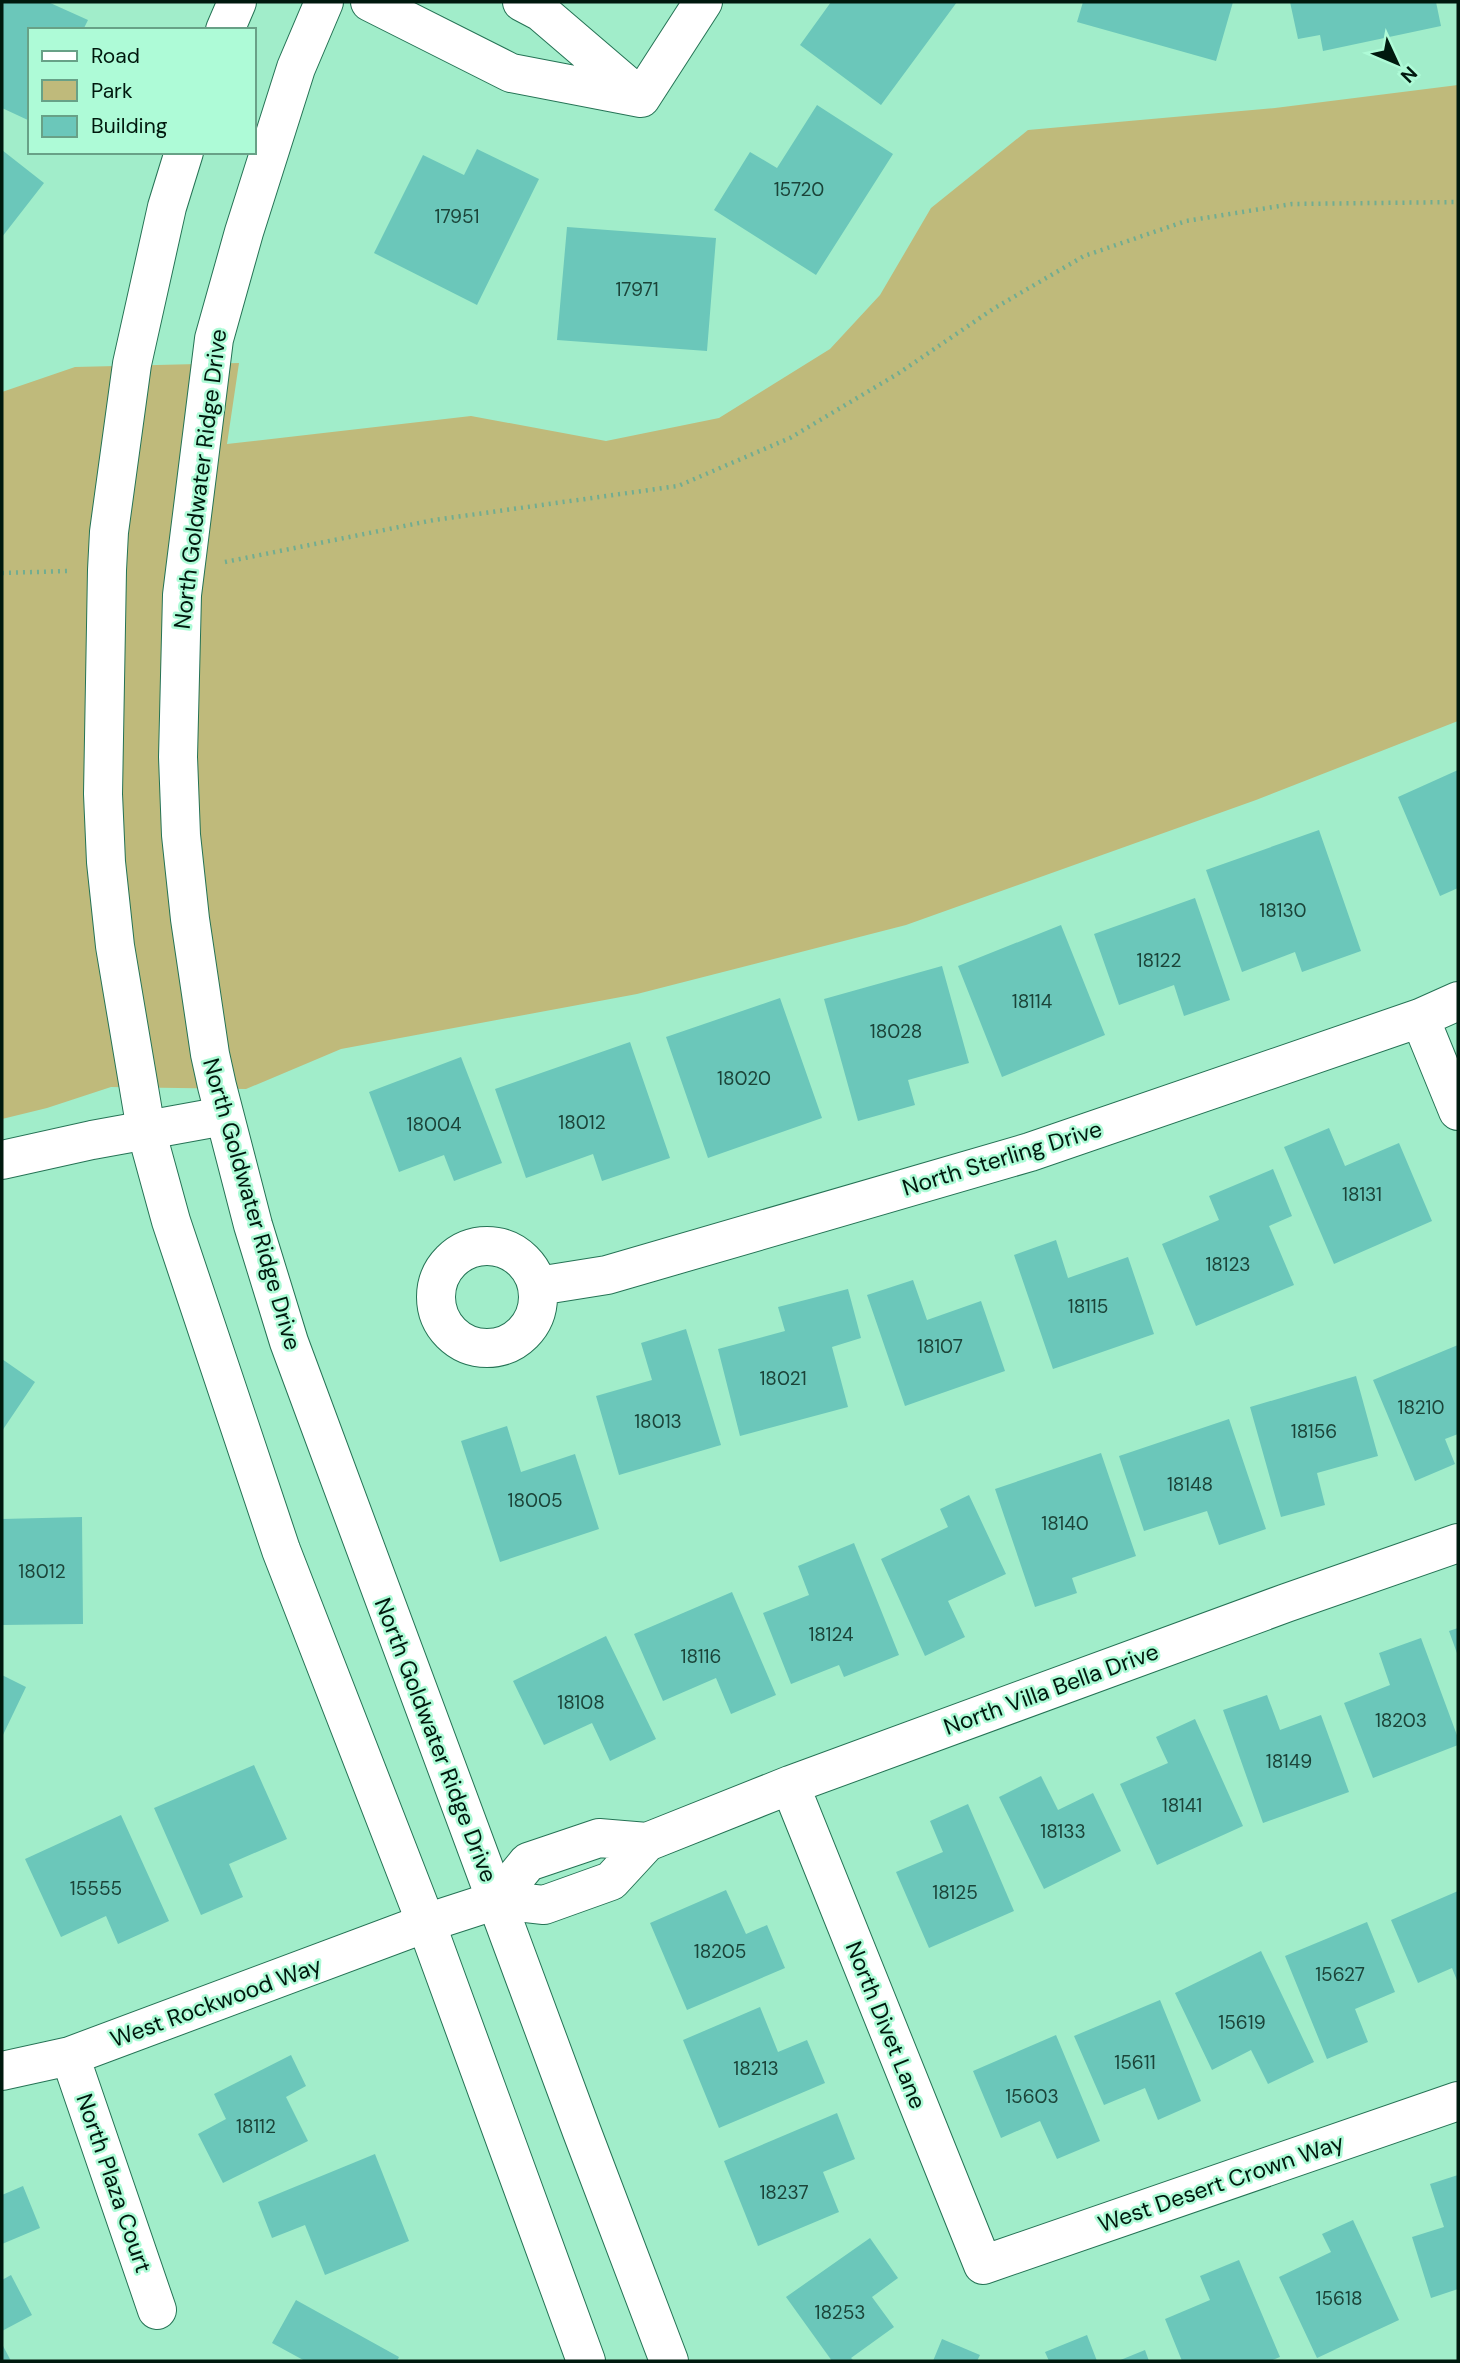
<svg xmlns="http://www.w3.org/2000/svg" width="1460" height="2363" font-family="'DM Sans',sans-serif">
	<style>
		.green { fill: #bfba7b }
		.building { fill: #6bc7ba }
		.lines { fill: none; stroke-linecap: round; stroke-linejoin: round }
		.minor-casing { stroke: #257355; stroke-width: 40 }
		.tertiary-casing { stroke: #257355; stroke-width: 40 }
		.path { stroke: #71ad91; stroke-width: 4.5; stroke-dasharray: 2 5; stroke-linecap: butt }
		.minor { stroke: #fff; stroke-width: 38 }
		.tertiary { stroke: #fff; stroke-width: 38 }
		.labels { text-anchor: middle; stroke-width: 5; stroke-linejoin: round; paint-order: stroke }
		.number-label { font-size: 19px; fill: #1b4439 }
		.street-label { font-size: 23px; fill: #00190e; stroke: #aefbd7 }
	</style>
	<rect width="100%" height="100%" fill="#a1edca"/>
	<path class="green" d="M1458 85V721L1256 800 906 925 637 994 341 1049 246 1089 111 1087 47 1108 2 1119V392L75 367 239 363 227 444 471 416 606 441 719 418 830 349 880 295 931 208 1028 130 1275 108Z"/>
	<path class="building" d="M2 2H48L88 20 83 30H30V121L2 108Z
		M831 2H957L881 105 800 45Z
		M1083 2H1233L1216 61 1077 22Z
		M1290 2H1436L1441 26 1323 51 1320 35 1298 39Z
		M817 105 893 154 816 275 714 210 750 152 777 168Z
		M477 149 539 179 477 305 374 253 423 155 464 175Z
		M2 150 44 183 2 237Z
		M567 227 716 238 707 351 557 340Z
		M1458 770V888L1440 896 1398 797Z
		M1319 830 1361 951 1302 972 1295 952 1242 972 1206 870Z
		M1195 898 1230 1000 1184 1016 1174 985 1119 1005 1094 934Z
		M1061 925 1105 1035 1002 1077 958 966Z
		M942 966 969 1063 908 1080 915 1105 858 1121 824 999Z
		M780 998 822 1118 708 1158 666 1037Z
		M630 1042 670 1158 602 1181 593 1154 526 1178 495 1089Z
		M461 1057 502 1163 454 1181 444 1155 399 1172 369 1092Z
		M1329 1128 1345 1166 1399 1143 1432 1221 1334 1264 1284 1147Z
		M1273 1169 1292 1216 1269 1226 1294 1285 1196 1326 1162 1244 1219 1220 1209 1196Z
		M1056 1240 1068 1278 1128 1257 1154 1334 1053 1369 1014 1255Z
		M913 1280 927 1320 981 1301 1005 1371 905 1406 867 1295Z
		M848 1289 861 1338 832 1347 848 1407 740 1436 718 1349 785 1331 778 1307Z
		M686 1329 721 1445 619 1475 596 1396 652 1380 641 1343Z
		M1458 1345V1434L1445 1439 1455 1464 1415 1481 1373 1380Z
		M2 1359 35 1382 2 1431Z
		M1356 1376 1378 1456 1317 1473 1325 1505 1281 1517 1250 1407Z
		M1229 1419 1266 1529 1219 1545 1207 1511 1144 1531 1119 1456Z
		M507 1426 521 1472 575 1454 599 1529 500 1562 461 1441Z
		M1101 1453 1136 1556 1072 1578 1077 1593 1035 1607 995 1489Z
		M969 1495 1006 1574 948 1601 965 1637 925 1656 881 1559 948 1527 940 1509Z
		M82 1517 83 1624 2 1625V1519Z
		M854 1543 899 1655 844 1677 839 1665 791 1684 763 1613 809 1595 798 1566Z
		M732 1592 776 1695 731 1714 716 1678 663 1701 634 1634Z
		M1458 1628V1656L1449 1631Z
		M606 1636 656 1739 610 1761 592 1723 544 1745 513 1681Z
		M1421 1638 1458 1738V1745L1373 1778 1344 1703 1390 1685 1379 1653Z
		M2 1675 26 1687 2 1737Z
		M1267 1695 1280 1730 1321 1715 1349 1792 1263 1823 1223 1710Z
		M1195 1719 1243 1826 1157 1865 1120 1784 1168 1763 1156 1737Z
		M254 1765 287 1839 229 1864 243 1897 201 1915 154 1808Z
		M1041 1776 1058 1810 1093 1793 1121 1851 1044 1889 999 1797Z
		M968 1804 1014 1911 929 1948 896 1872 943 1852 930 1821Z
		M121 1815 169 1921 118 1944 106 1916 61 1937 25 1859Z
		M726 1890 746 1934 767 1925 785 1968 687 2010 650 1923Z
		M1458 1891V1983L1452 1968 1418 1983 1391 1920Z
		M1367 1922 1395 1992 1355 2009 1368 2042 1327 2059 1285 1956Z
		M1261 1951 1314 2062 1268 2084 1251 2050 1212 2070 1175 1993Z
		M1160 2000 1201 2101 1158 2120 1145 2088 1104 2105 1074 2036Z
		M760 2007 778 2052 807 2040 825 2083 719 2128 683 2040Z
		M1056 2035 1100 2141 1057 2159 1040 2121 1001 2138 973 2071Z
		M291 2055 306 2086 286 2097 308 2141 223 2183 198 2134 226 2119 214 2094Z
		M837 2113 855 2159 823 2172 839 2212 758 2246 724 2161Z
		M375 2154 409 2241 325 2275 305 2225 272 2238 258 2202Z
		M1458 2175V2289L1431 2298 1412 2237 1444 2227 1430 2184Z
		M23 2186 40 2228 2 2244V2195Z
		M1353 2220 1399 2320 1317 2358 1279 2277 1331 2252 1322 2234Z
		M870 2238 898 2278 872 2297 894 2327 851 2358 854 2361H832L786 2297Z
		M1239 2260 1280 2357 1270 2361H1182L1165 2319 1210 2300 1200 2276Z
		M11 2275 32 2315 2 2331V2280Z
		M296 2300 399 2357 397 2361H305L272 2343Z
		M1087 2335 1097 2361H1049L1045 2352Z
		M942 2339 980 2355 977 2361H933Z
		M2 2344 11 2361H2Z
		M1145 2350 1149 2361H1118Z"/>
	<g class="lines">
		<g class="minor-casing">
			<path id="minor" d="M370 2 511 73 641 98
				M522 2 541 12 639 96
				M641 98 703 2
				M1420 1018 1458 1111
				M2 1160 92 1140 224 1116
				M436 1297a51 51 0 1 1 102 0a51 51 0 1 1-102 0Z
				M538 1286 607 1275 1030 1152 1420 1018 1458 1001
				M790 1785 983 2265 1458 2101
				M497 1900 528 1862 599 1838 647 1842
				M70 2056 157 2310
				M2 2071 70 2056 426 1923 497 1900 544 1905 611 1881 647 1842 790 1785 1286 1603 1458 1543"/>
		</g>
		<g class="tertiary-casing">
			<path id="tertiary" d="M324 2 296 68 244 232 214 339 182 595 178 757 181 835 190 919 210 1054 217 1086 253 1225 289 1342 582 2132 669 2361
				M225 30 237 2
				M184 152 167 207 132 364 109 532 107 570 103 794 106 862 115 946 146 1130 171 1221 281 1550 426 1923 586 2361"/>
		</g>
		<path class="path" d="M225 562 434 520 678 486 790 438 899 373 993 309 1084 256 1186 221 1292 204 1458 202
			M2 573 69 571"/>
		<use href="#minor" class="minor"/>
		<use href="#tertiary" class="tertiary"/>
	</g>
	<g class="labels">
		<g class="number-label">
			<text x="799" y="196">15720</text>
			<text x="457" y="223">17951</text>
			<text x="637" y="296">17971</text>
			<text x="1283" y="917">18130</text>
			<text x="1159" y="967">18122</text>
			<text x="1032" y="1008">18114</text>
			<text x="896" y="1038">18028</text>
			<text x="744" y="1085">18020</text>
			<text x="582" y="1129">18012</text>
			<text x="434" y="1131">18004</text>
			<text x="1362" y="1201">18131</text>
			<text x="1228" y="1271">18123</text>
			<text x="1088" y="1313">18115</text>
			<text x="940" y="1353">18107</text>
			<text x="783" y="1385">18021</text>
			<text x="1421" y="1414">18210</text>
			<text x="658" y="1428">18013</text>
			<text x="1314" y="1438">18156</text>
			<text x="1190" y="1491">18148</text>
			<text x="535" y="1507">18005</text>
			<text x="1065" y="1530">18140</text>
			<text x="42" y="1578">18012</text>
			<text x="831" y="1641">18124</text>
			<text x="701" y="1663">18116</text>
			<text x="581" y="1709">18108</text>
			<text x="1401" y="1727">18203</text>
			<text x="1289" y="1768">18149</text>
			<text x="1182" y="1812">18141</text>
			<text x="1063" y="1838">18133</text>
			<text x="96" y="1895">15555</text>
			<text x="955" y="1899">18125</text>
			<text x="720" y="1958">18205</text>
			<text x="1340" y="1981">15627</text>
			<text x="1242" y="2029">15619</text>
			<text x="1135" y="2069">15611</text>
			<text x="756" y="2075">18213</text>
			<text x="1032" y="2103">15603</text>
			<text x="256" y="2133">18112</text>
			<text x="784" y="2199">18237</text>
			<text x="1339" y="2305">15618</text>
			<text x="840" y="2319">18253</text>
		</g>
		<g class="street-label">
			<text transform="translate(200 479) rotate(-83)" y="8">North Goldwater Ridge Drive</text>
			<text transform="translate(1002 1158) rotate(-17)" y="8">North Sterling Drive</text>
			<text transform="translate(252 1204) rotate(74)" y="8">North Goldwater Ridge Drive</text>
			<text transform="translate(1051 1689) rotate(-20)" y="8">North Villa Bella Drive</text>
			<text transform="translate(436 1740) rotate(69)" y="8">North Goldwater Ridge Drive</text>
			<text transform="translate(216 2002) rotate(-20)" y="8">West Rockwood Way</text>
			<text transform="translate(886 2025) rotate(68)" y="8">North Divet Lane</text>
			<text transform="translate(114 2183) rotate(71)" y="8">North Plaza Court</text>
			<text transform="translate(1221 2183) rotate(-19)" y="8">West Desert Crown Way</text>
		</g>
	</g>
	<rect width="1460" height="2363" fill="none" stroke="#00190e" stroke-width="7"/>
	<rect x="28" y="28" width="228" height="126" fill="#aefbd7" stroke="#68a187" stroke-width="2"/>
	<rect x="42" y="51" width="35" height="10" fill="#ffffff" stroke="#68a187" stroke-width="2"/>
	<text x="91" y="63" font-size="21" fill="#00190e">Road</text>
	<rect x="42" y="80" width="35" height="21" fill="#bfba7b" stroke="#68a187" stroke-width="2"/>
	<text x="91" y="98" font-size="21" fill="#00190e">Park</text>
	<rect x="42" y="116" width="35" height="21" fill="#6bc7ba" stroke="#68a187" stroke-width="2"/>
	<text x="91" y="133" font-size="21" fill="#00190e">Building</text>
	<g transform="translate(1397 63) rotate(134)" stroke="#aefbd7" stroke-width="5" paint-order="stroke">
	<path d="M0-5L12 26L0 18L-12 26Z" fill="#00190e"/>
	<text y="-10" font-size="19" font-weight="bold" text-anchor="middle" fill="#00190e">N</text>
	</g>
</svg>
